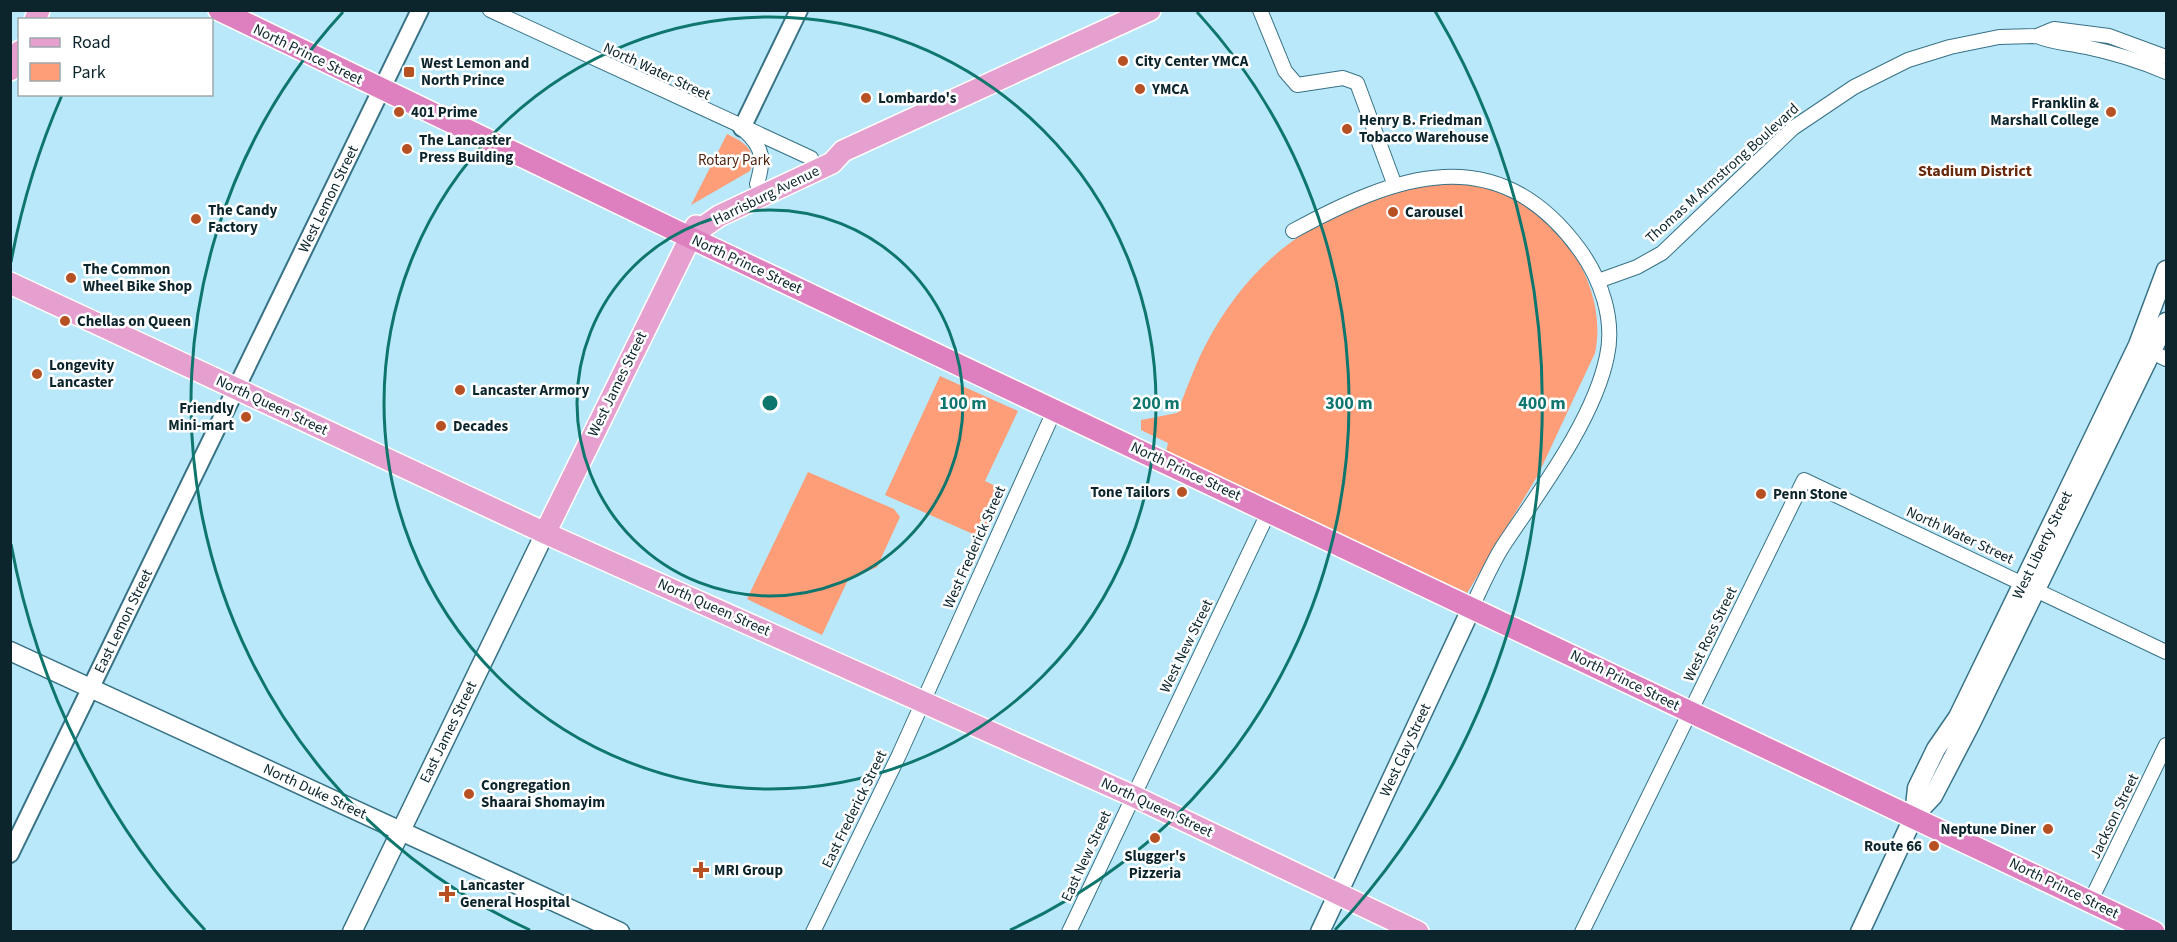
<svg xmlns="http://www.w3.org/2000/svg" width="2177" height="942" font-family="'Source Sans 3',sans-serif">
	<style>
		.green { fill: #fd9e79 }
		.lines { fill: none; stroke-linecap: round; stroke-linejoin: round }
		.minor-casing { stroke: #387286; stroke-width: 16 }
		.tertiary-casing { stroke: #387286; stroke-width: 20 }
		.secondary-casing { stroke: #387286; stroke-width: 21 }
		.primary-casing { stroke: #fff; stroke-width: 24 }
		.trunk-casing { stroke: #fff; stroke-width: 24 }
		.minor { stroke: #fff; stroke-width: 14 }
		.tertiary { stroke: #fff; stroke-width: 16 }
		.secondary { stroke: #fff; stroke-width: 18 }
		.primary { stroke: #e6a0cf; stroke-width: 21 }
		.trunk { stroke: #de80bf; stroke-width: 21 }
		.ring { fill: none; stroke: #0f766e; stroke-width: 3 }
		.poi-dot { fill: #b75124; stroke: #fff; stroke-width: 2 }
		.labels { text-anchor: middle; stroke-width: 5; stroke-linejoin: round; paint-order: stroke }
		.street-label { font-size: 15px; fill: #0c252d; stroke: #fff }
		.poi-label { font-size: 15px; font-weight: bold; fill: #0c252d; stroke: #fff; text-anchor: start }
		.park-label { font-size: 15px; fill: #50230f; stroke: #fff }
		.neighbourhood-label { font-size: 16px; font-weight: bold; fill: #68280b; stroke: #fff }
		.centre { fill: #0f766e; stroke: #fff; stroke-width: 3 }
		.ring-label { font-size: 18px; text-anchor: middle; font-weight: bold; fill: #0f766e; stroke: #fff; stroke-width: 5; stroke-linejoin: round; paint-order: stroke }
	</style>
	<rect width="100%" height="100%" fill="#b9e8fa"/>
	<path class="green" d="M727 134C744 142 758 150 750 171L691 205Z
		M1430 182C1448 183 1468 181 1485 185 1553 200 1610 285 1595 353L1538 475 1466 595 1166 452 1168 443 1141 430V420L1177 413C1186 391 1194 367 1205 346 1255 250 1327 207 1430 182Z
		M940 376 1018 411 985 481 1004 490 982 538 885 495Z
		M808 472 894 509 900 517 877 567 848 580 822 635 747 599Z"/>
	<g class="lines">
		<g class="minor-casing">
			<path id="minor" d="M490 10 811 158
				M1260 10 1285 71 1297 85 1343 78 1357 83 1394 183
				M2037 36C2053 43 2069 43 2086 47 2115 53 2140 61 2166 72
				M745 131C764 148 764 161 757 184
				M1293 231C1395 175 1497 137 1579 249 1601 279 1615 319 1607 356 1594 420 1539 492 1503 546 1491 565 1482 586 1472 607
				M1598 281 1637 267 1662 253 1793 128 1854 87 1908 60 1950 47 1999 37 2037 36 2054 29 2109 36 2166 57
				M2144 348 2166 359
				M2091 900 2166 745
				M813 932 899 755 1055 409
				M1069 932 1269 511
				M1582 932 1804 480 2166 652"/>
		</g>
		<g class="tertiary-casing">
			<path id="tertiary" d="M742 128 799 10
				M10 854 420 10"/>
		</g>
		<g class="secondary-casing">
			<path id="secondary" d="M10 651 620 932
				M1914 816 1917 788 1936 749 1958 717 2059 509 2138 345 2166 270
				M352 932 545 533
				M1320 932 1472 607
				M1860 932 1914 816 1933 796 1971 723 2166 322"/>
		</g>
		<g class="primary-casing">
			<path id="primary" d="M35 20 39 10
				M10 70 20 51
				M689 237 719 216 832 163 843 151 1150 10
				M10 283 545 533 1133 796 1418 932
				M545 533 696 226"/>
		</g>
		<g class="trunk-casing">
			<path id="trunk" d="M219 10 689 237 2154 932"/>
		</g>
		<use href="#minor" class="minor"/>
		<use href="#tertiary" class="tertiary"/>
		<use href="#secondary" class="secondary"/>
		<use href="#primary" class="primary"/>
		<use href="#trunk" class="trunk"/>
	</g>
	<g class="ring">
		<circle cx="770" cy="403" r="193"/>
		<circle cx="770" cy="403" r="386"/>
		<path d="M530 930A579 579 0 0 1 343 12M1197 12A579 579 0 0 1 1010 930"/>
		<path d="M205 930A772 772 0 0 1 11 544M11 262A772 772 0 0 1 62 95M1435 11A772 772 0 0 1 1335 930"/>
	</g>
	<g class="poi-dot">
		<circle cx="1123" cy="61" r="6"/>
		<rect x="403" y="66" width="12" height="12" rx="3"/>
		<circle cx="1140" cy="89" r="6"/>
		<circle cx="866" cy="98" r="6"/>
		<circle cx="399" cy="112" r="6"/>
		<circle cx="2111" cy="112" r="6"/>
		<circle cx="1347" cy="129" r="6"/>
		<circle cx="407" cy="149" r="6"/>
		<circle cx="1393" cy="212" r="6"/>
		<circle cx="196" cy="219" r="6"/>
		<circle cx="71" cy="278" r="6"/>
		<circle cx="65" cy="321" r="6"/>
		<circle cx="37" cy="374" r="6"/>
		<circle cx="460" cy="390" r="6"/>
		<circle cx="246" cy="417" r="6"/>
		<circle cx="441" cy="426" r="6"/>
		<circle cx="1182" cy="492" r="6"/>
		<circle cx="1761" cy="494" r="6"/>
		<circle cx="469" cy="794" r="6"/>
		<circle cx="2048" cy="829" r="6"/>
		<circle cx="1155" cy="838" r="6"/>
		<circle cx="1934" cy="846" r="6"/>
		<path d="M698 861h6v6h6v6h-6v6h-6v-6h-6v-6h6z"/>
		<path d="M444 885h6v6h6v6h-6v6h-6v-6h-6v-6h6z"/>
	</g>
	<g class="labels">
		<g class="street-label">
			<text transform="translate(308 54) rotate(26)" y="5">North Prince Street</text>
			<text transform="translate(657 71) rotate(25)" y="5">North Water Street</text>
			<text transform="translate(1722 173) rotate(-42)" y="5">Thomas M Armstrong Boulevard</text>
			<text transform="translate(766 195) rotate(-26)" y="5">Harrisburg Avenue</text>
			<text transform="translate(328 199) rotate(-64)" y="5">West Lemon Street</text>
			<text transform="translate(747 264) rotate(25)" y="5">North Prince Street</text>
			<text transform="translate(617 384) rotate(-64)" y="5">West James Street</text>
			<text transform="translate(272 405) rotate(25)" y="5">North Queen Street</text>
			<text transform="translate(1186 471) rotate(25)" y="5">North Prince Street</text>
			<text transform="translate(1960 535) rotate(25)" y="5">North Water Street</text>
			<text transform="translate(2042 545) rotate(-64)" y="5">West Liberty Street</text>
			<text transform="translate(974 547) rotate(-66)" y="5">West Frederick Street</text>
			<text transform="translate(714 607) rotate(24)" y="5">North Queen Street</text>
			<text transform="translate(123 621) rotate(-64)" y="5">East Lemon Street</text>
			<text transform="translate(1710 634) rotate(-64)" y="5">West Ross Street</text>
			<text transform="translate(1186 646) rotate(-64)" y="5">West New Street</text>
			<text transform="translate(1625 680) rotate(26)" y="5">North Prince Street</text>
			<text transform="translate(448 732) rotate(-64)" y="5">East James Street</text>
			<text transform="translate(1405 750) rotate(-65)" y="5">West Clay Street</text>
			<text transform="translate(315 791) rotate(25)" y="5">North Duke Street</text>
			<text transform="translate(1157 807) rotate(25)" y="5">North Queen Street</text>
			<text transform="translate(854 809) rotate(-64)" y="5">East Frederick Street</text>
			<text transform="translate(2114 816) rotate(-64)" y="5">Jackson Street</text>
			<text transform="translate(1086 856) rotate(-65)" y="5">East New Street</text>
			<text transform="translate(2064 888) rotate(26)" y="5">North Prince Street</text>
		</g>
		<g class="poi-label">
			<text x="1135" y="66">City Center YMCA</text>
			<text x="421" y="68">West Lemon and<tspan x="421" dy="17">North Prince</tspan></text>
			<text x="1152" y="94">YMCA</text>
			<text x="878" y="103">Lombardo's</text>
			<text x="2099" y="108" text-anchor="end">Franklin &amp;<tspan x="2099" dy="17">Marshall College</tspan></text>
			<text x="411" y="117">401 Prime</text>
			<text x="1359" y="125">Henry B. Friedman<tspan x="1359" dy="17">Tobacco Warehouse</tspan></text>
			<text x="419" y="145">The Lancaster<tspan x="419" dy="17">Press Building</tspan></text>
			<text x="208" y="215">The Candy<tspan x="208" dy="17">Factory</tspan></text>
			<text x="1405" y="217">Carousel</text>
			<text x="83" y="274">The Common<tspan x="83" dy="17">Wheel Bike Shop</tspan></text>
			<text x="77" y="326">Chellas on Queen</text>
			<text x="49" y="370">Longevity<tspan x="49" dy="17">Lancaster</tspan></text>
			<text x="472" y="395">Lancaster Armory</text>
			<text x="234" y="413" text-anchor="end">Friendly<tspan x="234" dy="17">Mini-mart</tspan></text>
			<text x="453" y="431">Decades</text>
			<text x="1170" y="497" text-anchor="end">Tone Tailors</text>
			<text x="1773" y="499">Penn Stone</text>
			<text x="481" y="790">Congregation<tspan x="481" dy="17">Shaarai Shomayim</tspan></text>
			<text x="2036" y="834" text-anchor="end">Neptune Diner</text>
			<text x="1922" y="851" text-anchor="end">Route 66</text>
			<text x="1155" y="861" text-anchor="middle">Slugger's<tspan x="1155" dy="17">Pizzeria</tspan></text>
			<text x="714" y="875">MRI Group</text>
			<text x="460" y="890">Lancaster<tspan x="460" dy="17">General Hospital</tspan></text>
		</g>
		<g class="park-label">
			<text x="734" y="165">Rotary Park</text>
		</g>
		<g class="neighbourhood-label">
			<text x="1975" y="176">Stadium District</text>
		</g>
	</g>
	<circle cx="770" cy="403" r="9" class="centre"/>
	<g class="ring-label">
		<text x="963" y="409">100 m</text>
		<text x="1156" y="409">200 m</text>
		<text x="1349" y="409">300 m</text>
		<text x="1542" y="409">400 m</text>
	</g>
	<rect width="2177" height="942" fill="none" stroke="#0c252d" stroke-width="24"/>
	<rect x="18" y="18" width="195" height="78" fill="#ffffff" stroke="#9ea8ab" stroke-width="1.5"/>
	<rect x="30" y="38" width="30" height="9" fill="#e6a0cf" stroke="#9ea8ab" stroke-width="1.5"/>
	<text x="72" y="48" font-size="18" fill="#0c252d">Road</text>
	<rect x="30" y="63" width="30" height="18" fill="#fd9e79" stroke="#9ea8ab" stroke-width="1.5"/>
	<text x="72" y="78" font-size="18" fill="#0c252d">Park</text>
</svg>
